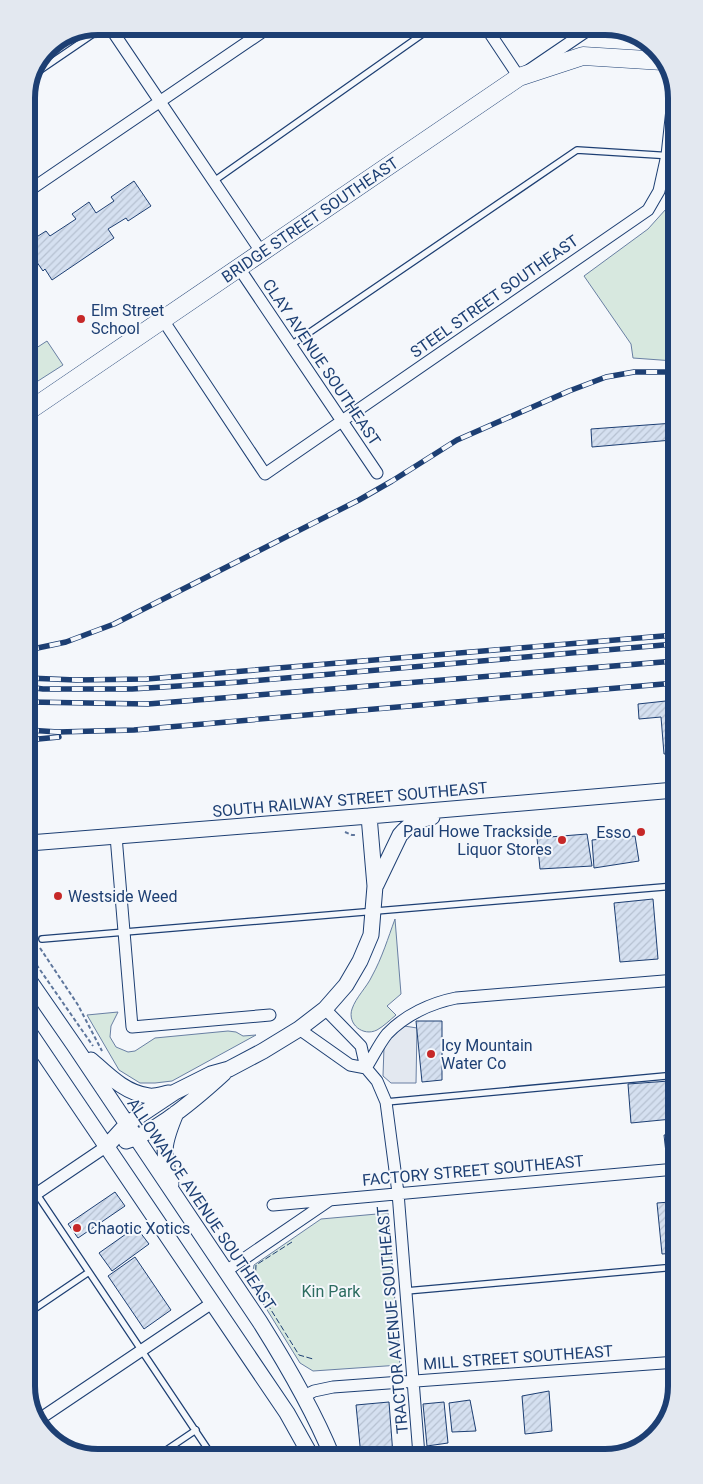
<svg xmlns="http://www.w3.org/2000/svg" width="703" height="1484" font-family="Roboto,sans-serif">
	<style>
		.green { fill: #d7e8df; stroke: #687fa3 }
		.parking { fill: #e3e8f0; stroke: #687fa3 }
		.building { fill: url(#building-hatch); stroke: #1d3f73 }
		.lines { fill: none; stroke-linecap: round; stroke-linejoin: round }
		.lane-casing { stroke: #1d3f73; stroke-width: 8 }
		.street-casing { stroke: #1d3f73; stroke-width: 13 }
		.secondary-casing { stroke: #1d3f73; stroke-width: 17 }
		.primary-casing { stroke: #1d3f73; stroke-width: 19 }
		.path { stroke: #5e769c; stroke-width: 2; stroke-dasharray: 4 2.5; stroke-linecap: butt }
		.lane { stroke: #f4f7fb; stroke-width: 5.5 }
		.street { stroke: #f4f7fb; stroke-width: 11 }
		.secondary { stroke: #f4f7fb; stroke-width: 15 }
		.primary { stroke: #f4f7fb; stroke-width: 18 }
		.rail-casing { stroke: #1d3f73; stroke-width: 5.5 }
		.rail { stroke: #f4f7fb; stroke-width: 4; stroke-dasharray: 11; stroke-linecap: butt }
		.fence { stroke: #1d3f73; stroke-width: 1; stroke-dasharray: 6 2.5; stroke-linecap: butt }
		.poi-dot { fill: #c62828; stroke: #f4f7fb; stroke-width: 2 }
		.labels { text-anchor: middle; stroke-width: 4; stroke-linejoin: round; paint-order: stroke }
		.street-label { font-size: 16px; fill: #1d3f73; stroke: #f4f7fb }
		.poi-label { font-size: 16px; fill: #1d3f73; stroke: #f4f7fb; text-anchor: start }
		.park-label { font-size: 16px; fill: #2c6c60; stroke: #f4f7fb }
		.rim { fill: none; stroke: #1d3f73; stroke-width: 6 }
	</style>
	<defs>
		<pattern id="building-hatch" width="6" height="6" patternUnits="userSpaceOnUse" patternTransform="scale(1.25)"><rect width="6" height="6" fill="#d5e0f0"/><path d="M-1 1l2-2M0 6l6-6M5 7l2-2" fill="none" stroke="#b6c1d1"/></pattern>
	</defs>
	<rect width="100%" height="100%" fill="#f4f7fb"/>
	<path class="green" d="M673 191 674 361 633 358 631 344 584 276 648 229 666 209Z
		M47 341 63 365 27 388V354Z
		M395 919 401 994 387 1006 396 1015C390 1020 384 1026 377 1030 363 1037 347 1024 352 1009 356 997 367 987 372 976 382 958 388 938 395 919Z
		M118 1012 111 1026 110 1037 116 1047 128 1052 135 1051 155 1038 228 1031 236 1032 243 1036 256 1035 172 1081 155 1083H140L119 1070 87 1015Z
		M388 1213 400 1365 313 1371 300 1363 251 1284 254 1265 321 1219Z"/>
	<path class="parking" d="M398 1025 417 1028 416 1083H391L383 1076 384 1047Z"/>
	<path class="building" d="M134 181 151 206 128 221 126 218 108 229 114 238 52 280 45 269 43 271 32 255 34 254 27 243 46 231 50 236 76 219 72 214 89 202 96 213 114 201 111 197Z
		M674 423V467L672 440 592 447 591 429Z
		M675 700V753L664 754 661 717 639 719 638 704Z
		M587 834 592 866 540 869 537 838Z
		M635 836 639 861 594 868 592 840Z
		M653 899 658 959 620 962 614 903Z
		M416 1021H442V1080L422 1082Z
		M669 1081 672 1119 631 1123 628 1084Z
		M676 1134V1152L666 1153 664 1135Z
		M115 1192 125 1206 78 1238 68 1224Z
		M670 1202 671 1206H676V1253L662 1254 657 1203Z
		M136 1227 149 1244 112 1271 99 1253Z
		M135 1257 171 1310 144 1329 108 1276Z
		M549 1391 552 1431 525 1434 522 1396Z
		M470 1400 476 1431 452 1432 449 1403Z
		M389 1402 393 1455 361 1456 356 1405Z
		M444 1402 448 1443 427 1446 423 1404Z"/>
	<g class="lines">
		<g class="lane-casing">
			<path id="lane" d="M36 73 105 26
				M214 181 434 26
				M291 345 577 150 673 156
				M42 939 675 886
				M386 1102 676 1075
				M30 1184 213 1457
				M406 1291 676 1267
				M30 1312 89 1272
				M156 1457 196 1430"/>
		</g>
		<g class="street-casing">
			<path id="street" d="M109 26 262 253
				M485 26 519 77 594 26
				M27 192 271 26
				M239 268 377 473
				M163 320 265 474 648 210 659 191 667 155 673 100
				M116 836 132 1027 270 1015
				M325 1009 361 1046 366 1068 377 1081 386 1102 398 1193 419 1455
				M299 1029 350 1065 366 1068
				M366 1068C373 1057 379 1044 387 1034 405 1015 431 1003 456 998L676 980
				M30 1198 107 1146
				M273 1205 676 1169
				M226 1271 330 1200
				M304 1396 314 1391 333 1387 677 1362
				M38 1420 212 1303"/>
		</g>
		<g class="secondary-casing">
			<path id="secondary" d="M29 843 369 816 675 790
				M376 885 400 835C409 824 419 819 432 817
				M29 980 74 1045 260 1322C287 1365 313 1409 332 1456
				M29 1032 287 1413 311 1456
				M91 1060C108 1075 125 1093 149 1096 155 1097 163 1094 169 1093
				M126 1141C158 1132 200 1095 224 1073
				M107 1146 127 1124 175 1092 211 1074 229 1069 263 1051 299 1029 325 1009 346 985 360 961 371 935 375 886 369 816
				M171 1184C162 1151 163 1144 176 1113"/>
		</g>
		<g class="primary-casing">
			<g id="primary">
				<path id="s1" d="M27 412 519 77 583 56 663 61"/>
			</g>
		</g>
		<path class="path" d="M345 832 352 835H356
			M40 948 78 1005 102 1051
			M29 954 93 1046"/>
		<use href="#lane" class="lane"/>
		<use href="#street" class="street"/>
		<use href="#secondary" class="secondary"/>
		<use href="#primary" class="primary"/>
		<g class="rail-casing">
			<path id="rail" d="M28 650 66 642 114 624 359 500 392 481 457 440 569 391 606 377 634 372H674
				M28 678 76 680 147 679 675 635
				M28 687 43 689H132L240 682 675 644
				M28 702 148 704 675 661
				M28 730 58 732 134 730 675 683
				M28 740 59 737"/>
		</g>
		<use href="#rail" class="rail"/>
		<path class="fence" d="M292 1242 256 1265 255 1284 299 1355 313 1359"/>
	</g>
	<g class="poi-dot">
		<circle cx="81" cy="319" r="5"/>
		<circle cx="641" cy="832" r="5"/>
		<circle cx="562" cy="840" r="5"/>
		<circle cx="58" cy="896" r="5"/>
		<circle cx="431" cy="1054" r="5"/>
		<circle cx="77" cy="1228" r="5"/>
	</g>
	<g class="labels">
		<g class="street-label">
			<text dy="6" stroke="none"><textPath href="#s1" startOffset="342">BRIDGE STREET SOUTHEAST</textPath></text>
			<text transform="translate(494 296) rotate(-35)" y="6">STEEL STREET SOUTHEAST</text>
			<text transform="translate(322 362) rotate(56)" y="6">CLAY AVENUE SOUTHEAST</text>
			<text transform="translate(350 799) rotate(-5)" y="6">SOUTH RAILWAY STREET SOUTHEAST</text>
			<text transform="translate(473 1170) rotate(-5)" y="6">FACTORY STREET SOUTHEAST</text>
			<text transform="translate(202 1204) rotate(56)" y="6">ALLOWANCE AVENUE SOUTHEAST</text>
			<text transform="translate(392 1320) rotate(-95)" y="6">TRACTOR AVENUE SOUTHEAST</text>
			<text transform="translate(518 1357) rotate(-4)" y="6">MILL STREET SOUTHEAST</text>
		</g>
		<g class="poi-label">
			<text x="91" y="316">Elm Street<tspan x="91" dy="18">School</tspan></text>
			<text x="552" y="837" text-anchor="end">Paul Howe Trackside<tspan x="552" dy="18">Liquor Stores</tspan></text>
			<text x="631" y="838" text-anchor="end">Esso</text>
			<text x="68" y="902">Westside Weed</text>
			<text x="441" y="1051">Icy Mountain<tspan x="441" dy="18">Water Co</tspan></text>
			<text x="87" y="1234">Chaotic Xotics</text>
		</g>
		<g class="park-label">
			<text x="331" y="1297">Kin Park</text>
		</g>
	</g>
	<path d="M0 0H703V1484H0ZM98 35H605A63 63 0 0 1 668 98V1386A63 63 0 0 1 605 1449H98A63 63 0 0 1 35 1386V98A63 63 0 0 1 98 35Z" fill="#e3e8f0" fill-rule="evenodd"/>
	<path class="rim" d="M98 35H605A63 63 0 0 1 668 98V1386A63 63 0 0 1 605 1449H98A63 63 0 0 1 35 1386V98A63 63 0 0 1 98 35Z"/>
</svg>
